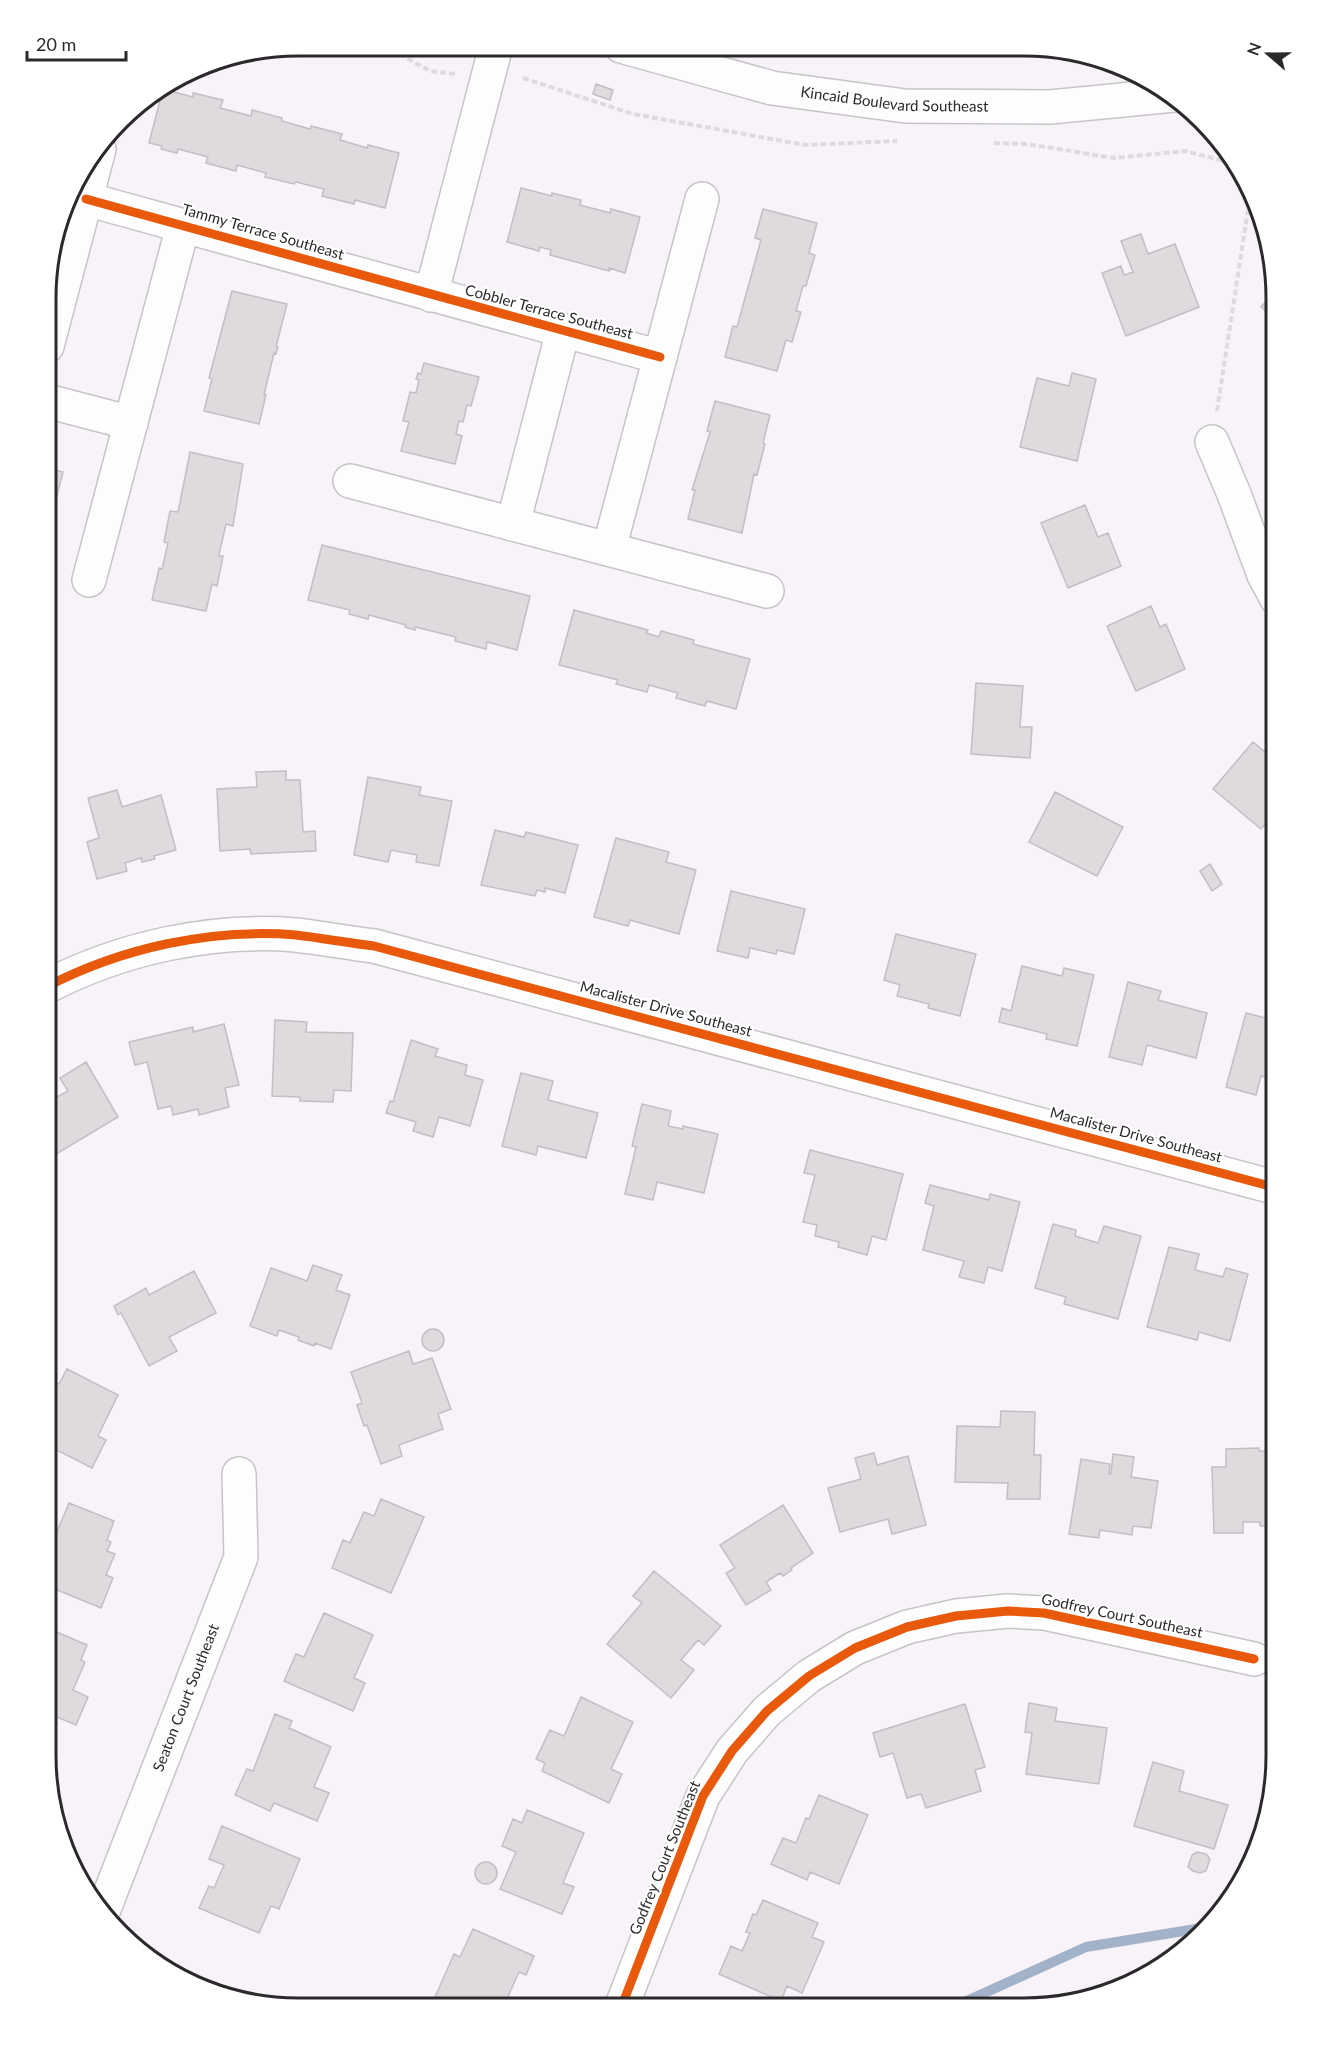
<svg xmlns="http://www.w3.org/2000/svg" width="1322" height="2054" font-family="Lato,sans-serif">
	<style>
		.lines { fill: none; stroke-linecap: round; stroke-linejoin: round }
		.stream { stroke: #a2b3c9; stroke-width: 10 }
		.building { fill: #dedade; stroke: #c2bfc3; stroke-width: 1.5 }
		.minor-casing { stroke: #c7c4c8; stroke-width: 36 }
		.path { stroke: #dddbdd; stroke-width: 4; stroke-dasharray: 6 3; stroke-linecap: butt }
		.minor { stroke: #fefdfe; stroke-width: 33 }
		.cycleway-casing { stroke: #fff; stroke-width: 13 }
		.cycleway { stroke: #e8590c; stroke-width: 9 }
		.labels { text-anchor: middle; stroke-width: 4.5; stroke-linejoin: round; paint-order: stroke }
		.street-label { font-size: 15px; fill: #2c292d; stroke: #fff }
		.rim { fill: none; stroke: #2c292d; stroke-width: 3 }
	</style>
	<rect width="100%" height="100%" fill="#f7f3f9"/>
	<g class="lines">
		<path class="stream" d="M949 2009 1086 1947 1208 1927"/>
	</g>
	<path class="building" d="M596 84 613 90 610 100 593 94Z
		M163 89 193 97V93L223 100 220 108 251 116 252 110 282 118V121L310 129 311 126 342 134 340 140 367 148 368 145 399 153 385 208 355 200 354 204 322 196 324 189 296 182 294 184 265 177 266 173 237 165 236 171 206 163 208 157 178 149 177 153 161 149 162 146 149 143Z
		M521 188 552 196V193L581 200 580 205 610 213 611 209 640 217 625 273 609 268V271L550 255 551 250 540 247 539 251 507 242Z
		M763 209 817 223 809 253 815 255 806 286H803L796 311 801 312 792 342 786 340 777 371 725 357 733 326 737 327 761 240 755 238Z
		M1141 234 1148 254 1175 244 1199 307 1126 336 1102 273 1121 266 1124 275 1133 272 1121 241Z
		M1276 290 1277 298V321L1261 307Z
		M232 291 287 304 276 347H278L276 354 274 353 264 395H266L259 424 204 411 212 379 209 378Z
		M424 363 479 377 471 406 467 405 463 422 459 421 456 434 462 436 455 464 401 451 409 422 403 421 410 392 416 393 419 380 416 379 418 373 421 374Z
		M1072 373 1096 379 1077 461 1020 447 1037 378 1069 386Z
		M715 401 770 415 763 443 765 444 757 475 754 474 742 533 688 519 695 490H692L710 432 707 431Z
		M190 452 243 464 233 526 226 524 220 550 219 556H223L217 586 212 584 206 611 152 600 159 568 162 569 168 543 164 542 170 511 178 512Z
		M47 468 63 472 49 527 47 526Z
		M1085 505 1098 537 1108 533 1121 566 1068 588 1041 523Z
		M322 545 530 596 517 650 487 642 486 649 455 641 456 637 415 627V630L405 627 406 625 369 615 368 619 349 614 350 610 308 600Z
		M1151 606 1160 627 1166 624 1185 669 1136 691 1107 626Z
		M574 610 648 630 646 633 659 637 661 631 694 640 693 644 750 659 736 709 707 701 705 706 676 698 678 693 649 685 647 692 616 684 618 680 559 665Z
		M976 683 1023 686 1020 727H1032L1030 758 971 754Z
		M1253 742 1277 762V810L1261 829 1213 789Z
		M286 771V780H300L303 832 315 831 316 851 251 854 250 849 220 851 217 789 257 787 256 772Z
		M368 777 421 787 419 795 452 801 439 866 416 862 417 855 391 850 388 862 354 855Z
		M117 790 122 807 161 795 176 850 154 856 155 859 142 862 141 858 125 863 127 871 97 879 87 842 99 838 88 798Z
		M1055 792 1123 827 1097 876 1029 842Z
		M495 830 524 837 526 832 578 845 565 893 545 888V892L537 890 535 896 481 885Z
		M616 838 669 852 666 862 696 870 679 934 630 920 628 926 594 917Z
		M1210 864 1222 884 1212 891 1200 871Z
		M731 891 805 909 794 954 777 950 776 954 750 948 748 958 717 951Z
		M896 934 976 954 960 1016 928 1008 929 1004 897 996 900 985 884 980Z
		M1022 966 1062 976 1064 968 1094 975 1077 1046 1046 1039 1047 1034 999 1022 1002 1008 1011 1011Z
		M1128 982 1161 991 1158 1000 1207 1013 1196 1058 1147 1045 1142 1065 1109 1057Z
		M1246 1013 1277 1021V1080L1261 1076 1256 1095 1226 1087Z
		M275 1020 307 1022 306 1032 353 1033 351 1091 334 1090 333 1102 300 1101V1097L272 1096Z
		M224 1024 239 1085 225 1088 229 1107 199 1115 198 1109 173 1115 171 1106 158 1109 147 1062 135 1065 129 1042 193 1027V1032Z
		M411 1040 438 1049 435 1056 467 1065 465 1075 483 1080 470 1126 439 1117 433 1137 413 1131 416 1122 386 1113 390 1101 393 1102Z
		M86 1062 118 1117 48 1159 46 1156V1103L68 1091 60 1078Z
		M521 1073 553 1081 548 1100 598 1113 586 1158 538 1146 536 1155 502 1146Z
		M642 1104 671 1111 668 1126 683 1129V1126L718 1134 704 1193 657 1182 653 1200 625 1194 636 1147 632 1146Z
		M810 1150 903 1174 886 1240 872 1236 867 1255 838 1247 839 1242 815 1236 817 1225 803 1222 815 1175 804 1173Z
		M930 1185 989 1200 990 1194 1020 1202 1002 1271 988 1267 984 1283 959 1277 964 1261 923 1250 934 1206 925 1203Z
		M1053 1224 1076 1230 1075 1236 1098 1243 1104 1226 1141 1236 1118 1319 1064 1304 1066 1297 1035 1288Z
		M1169 1247 1199 1254 1195 1270 1223 1277 1226 1268 1248 1274 1230 1341 1199 1332 1197 1340 1147 1327Z
		M313 1265 342 1275 336 1290 350 1295 331 1349 315 1343 314 1346 298 1340 299 1337 279 1330 277 1336 250 1326 271 1268 307 1281Z
		M194 1271 216 1313 169 1337 177 1351 149 1366 121 1313 118 1315 114 1306 146 1288 149 1295Z
		M422 1340a11 11 0 1 1 22 0a11 11 0 1 1-22 0Z
		M409 1351 413 1364 432 1358 451 1409 438 1414 443 1429 399 1445 402 1456 381 1464 367 1425 364 1426 357 1405 362 1403 351 1372Z
		M67 1369 118 1395 98 1436 106 1440 92 1468 45 1444 46 1392 51 1381 59 1384Z
		M1001 1411 1035 1412 1034 1455H1041L1040 1499H1007L1008 1483 955 1482 957 1426 1000 1427Z
		M1259 1448V1451H1277V1526H1260V1522H1243V1533H1214L1212 1467H1226V1449Z
		M874 1453 877 1465 908 1456 926 1525 892 1534 888 1519 840 1532 828 1488 861 1479 855 1458Z
		M1113 1454 1134 1457 1131 1477 1158 1481 1151 1528 1133 1526 1132 1535 1100 1530 1099 1538 1069 1534 1081 1459 1110 1464 1109 1474H1111Z
		M381 1499 424 1517 391 1593 332 1568 343 1540 350 1543 364 1512 374 1516Z
		M69 1503 114 1521 107 1540 111 1542 107 1551 115 1554 106 1575 113 1578 101 1608 45 1585V1573L53 1553 49 1551Z
		M783 1505 813 1553 791 1568 792 1570 783 1576 780 1573 766 1582 771 1590 746 1605 726 1573 735 1568 720 1545Z
		M654 1571 721 1626 704 1645 698 1640 681 1660 694 1670 671 1698 607 1644 642 1603 633 1596Z
		M324 1613 373 1635 354 1678 365 1683 353 1711 284 1681 296 1654 304 1657Z
		M45 1627 87 1645 81 1660 85 1662 73 1690 88 1697 76 1725 45 1712Z
		M581 1697 633 1722 611 1769 622 1774 609 1803 542 1771 545 1763 536 1759 550 1730 564 1736Z
		M1029 1703 1057 1708 1055 1721 1107 1728 1099 1784 1026 1774 1032 1733 1025 1732Z
		M965 1704 985 1767 975 1770 981 1791 926 1808 921 1794 907 1798 893 1753 880 1757 873 1733Z
		M275 1714 292 1721 289 1728 331 1747 314 1787 329 1793 317 1821 274 1803 270 1811 235 1795 247 1769 253 1771Z
		M45 1755 53 1759 48 1771 45 1756Z
		M1153 1762 1184 1771 1179 1791 1228 1805 1214 1849 1134 1826Z
		M819 1795 868 1815 839 1884 810 1872 807 1880 771 1864 783 1838 796 1843 806 1818 809 1819Z
		M1271 1800 1264 1833 1261 1801Z
		M527 1810 584 1833 563 1883 574 1887 562 1914 500 1889 516 1852 502 1846 513 1819 522 1823Z
		M222 1826 300 1859 279 1909 271 1906 259 1933 199 1908 209 1886 214 1888 224 1865 209 1859Z
		M1197 1852 1206 1854 1210 1859 1206 1871 1200 1873 1193 1871 1188 1867 1192 1855Z
		M475 1873a11 11 0 1 1 22 0a11 11 0 1 1-22 0Z
		M763 1900 818 1923 812 1937 824 1942 802 1993 787 1986 781 2001 719 1974 731 1946 742 1951 750 1933 746 1932 753 1914 756 1915Z
		M473 1929 534 1956 526 1975 519 1972 506 2001 521 2008 440 2007 432 2004 454 1954 460 1957Z"/>
	<g class="lines">
		<g class="minor-casing">
			<g id="minor">
				<path id="s1" d="M621 46 772 88 905 106 1050 107 1174 95"/>
				<path d="M86 199 660 357"/>
				<path d="M431 295 496 46"/>
				<path d="M47 346 99 149"/>
				<path d="M47 401 131 423"/>
				<path d="M1212 442 1234 494 1264 575 1277 599"/>
				<path d="M350 481 767 591"/>
				<path d="M513 524 563 331"/>
				<path d="M609 549 702 199"/>
				<path d="M89 580 183 226"/>
				<path d="M46 987C121 948 211 928 296 935 322 938 348 943 374 946L1277 1188"/>
				<path id="s2" d="M102 1914 241 1557 239 1474"/>
				<path d="M621 2008 703 1796 732 1751 767 1711 809 1676 855 1648 907 1627 956 1616 1008 1611 1044 1613 1254 1659"/>
			</g>
		</g>
		<path class="path" d="M384 45 430 71 456 74
			M523 78 633 114 805 145 897 141
			M994 143 1027 144 1114 158 1185 151 1236 164
			M1217 411 1251 190"/>
		<use href="#minor" class="minor"/>
		<g class="cycleway-casing">
			<path id="cycleway" d="M86 199 660 357
				M46 987C121 948 211 928 296 935 322 938 348 943 374 946L1277 1188
				M621 2008 703 1796 732 1751 767 1711 809 1676 855 1648 907 1627 956 1616 1008 1611 1044 1613 1254 1659"/>
		</g>
		<use href="#cycleway" class="cycleway"/>
	</g>
	<g class="labels">
		<g class="street-label">
			<text dy="5" stroke="none"><textPath href="#s1" startOffset="280">Kincaid Boulevard Southeast</textPath></text>
			<text transform="translate(263 232) rotate(16)" y="5">Tammy Terrace Southeast</text>
			<text transform="translate(549 312) rotate(15)" y="5">Cobbler Terrace Southeast</text>
			<text transform="translate(666 1009) rotate(15)" y="5">Macalister Drive Southeast</text>
			<text transform="translate(1136 1135) rotate(15)" y="5">Macalister Drive Southeast</text>
			<text transform="translate(1122 1616) rotate(12)" y="5">Godfrey Court Southeast</text>
			<text dy="5" stroke="none"><textPath href="#s2" startOffset="232">Seaton Court Southeast</textPath></text>
			<text transform="translate(665 1858) rotate(-68)" y="5">Godfrey Court Southeast</text>
		</g>
	</g>
	<path d="M0 0H1322V2054H0ZM298 56H1024A242 242 0 0 1 1266 298V1756A242 242 0 0 1 1024 1998H298A242 242 0 0 1 56 1756V298A242 242 0 0 1 298 56Z" fill="#fff" fill-rule="evenodd"/>
	<path class="rim" d="M298 56H1024A242 242 0 0 1 1266 298V1756A242 242 0 0 1 1024 1998H298A242 242 0 0 1 56 1756V298A242 242 0 0 1 298 56Z"/>
	<g transform="translate(1268 54) rotate(290)" stroke="#ffffff" stroke-width="4.5" paint-order="stroke">
	<path d="M0-4.5L10 22L0 15L-10 22Z" fill="#2c292d"/>
	<text y="-9" font-size="16" font-weight="bold" text-anchor="middle" fill="#2c292d">N</text>
	</g>
	<path d="M27 51v9h99v-9" fill="none" stroke="#2c292d" stroke-width="3"/>
	<text x="36" y="51" font-size="18" fill="#2c292d" stroke="#ffffff" stroke-width="4.5" paint-order="stroke">20 m</text>
</svg>
